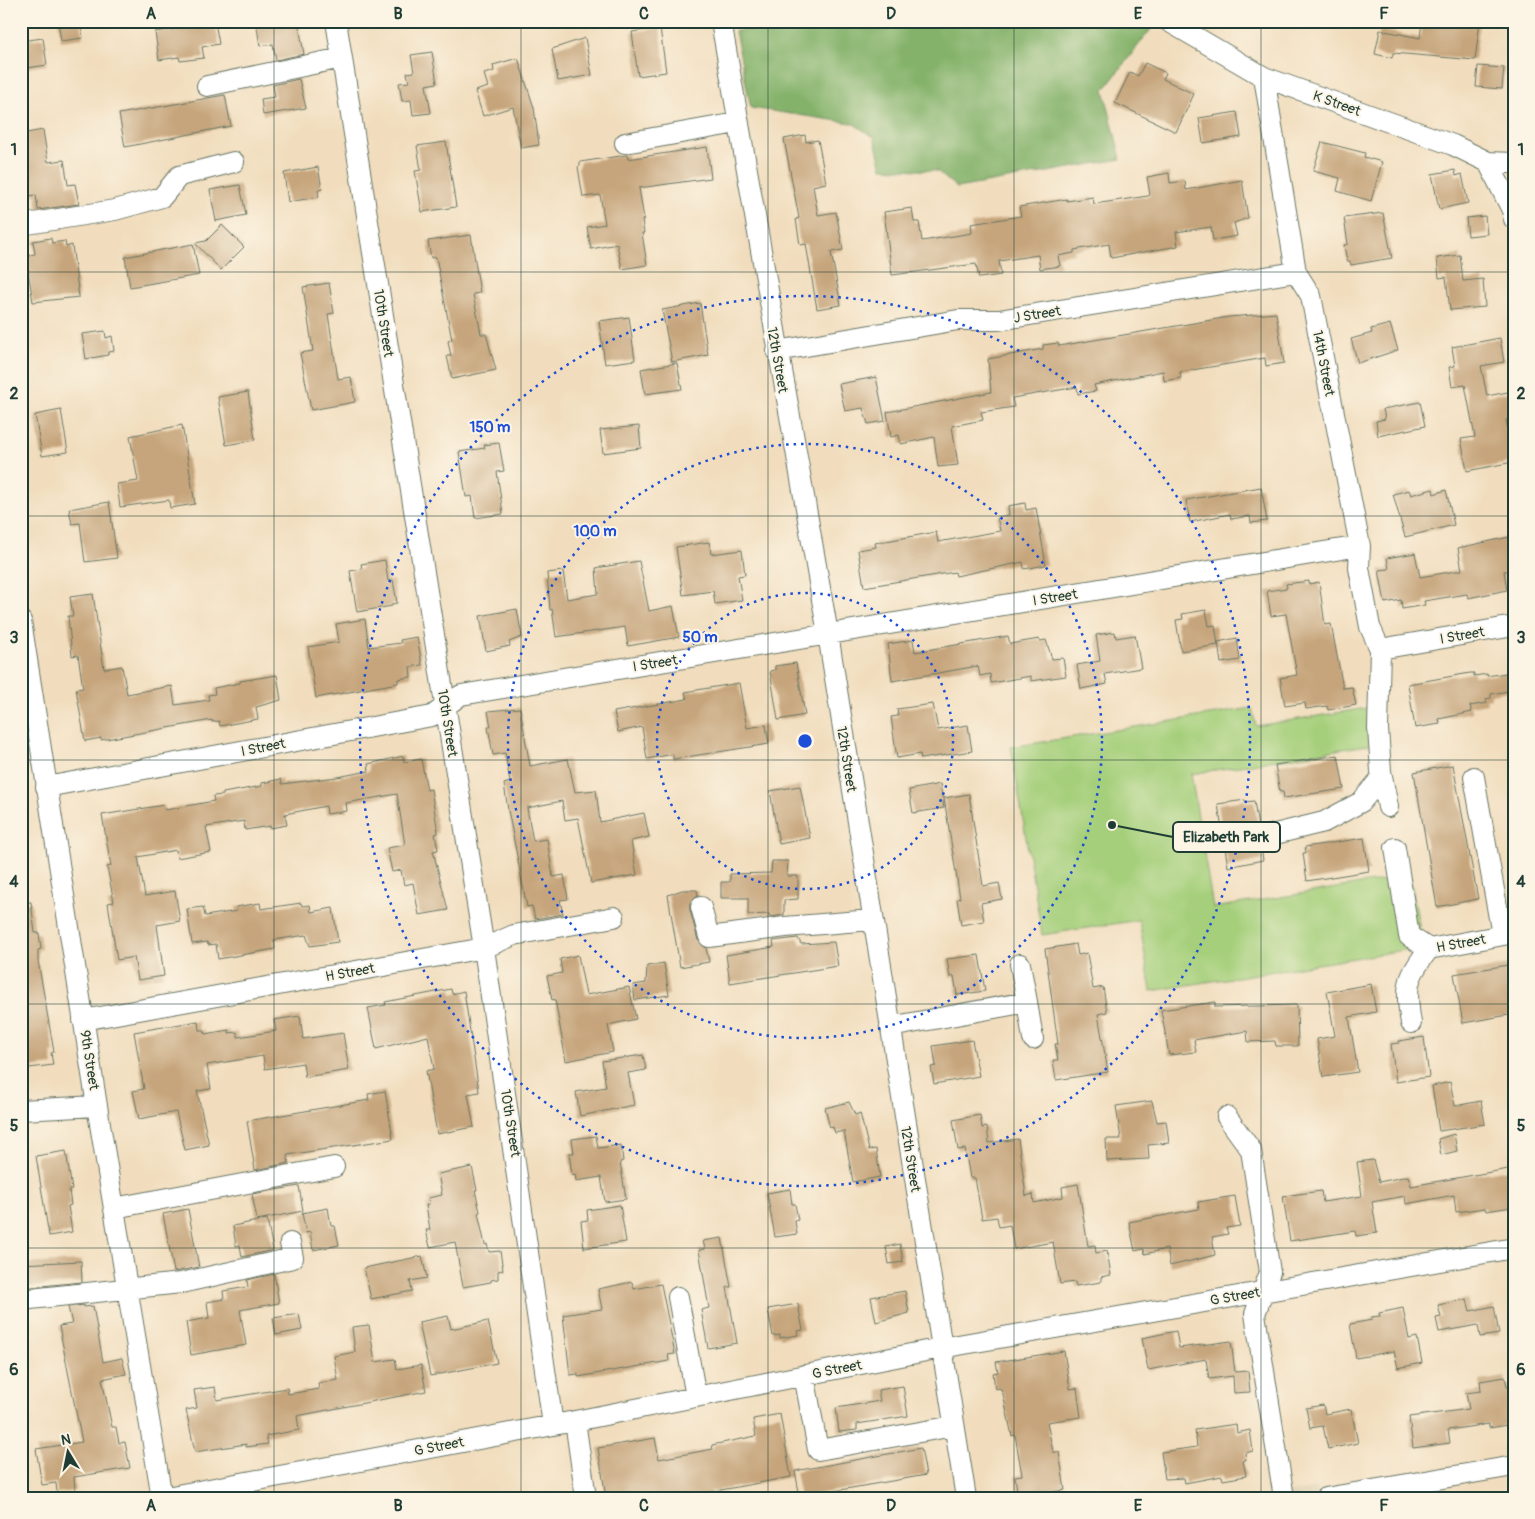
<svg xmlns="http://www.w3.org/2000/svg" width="1535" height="1519" font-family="Pangolin,sans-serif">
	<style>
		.built { fill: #ded0b2 }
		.green { fill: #a5cf7a; stroke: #628657 }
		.forest { fill: #84b26a; stroke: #52784f }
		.building { fill: #c6a57b }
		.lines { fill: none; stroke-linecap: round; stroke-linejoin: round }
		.minor-casing { stroke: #687564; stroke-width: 22 }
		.minor { stroke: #fff; stroke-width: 20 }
		.grid { fill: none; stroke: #1f3d34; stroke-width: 1; stroke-opacity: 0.55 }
		.ring { fill: none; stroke: #1d4ed8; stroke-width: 2.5; stroke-dasharray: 2.5 5 }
		.labels { text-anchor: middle; stroke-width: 4; stroke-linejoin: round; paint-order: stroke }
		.street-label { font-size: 14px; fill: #1f3d34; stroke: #fcf5e5 }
		.centre { fill: #1d4ed8; stroke: #fcf5e5; stroke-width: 2.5 }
		.ring-label { font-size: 15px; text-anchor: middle; font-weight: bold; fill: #1d4ed8; stroke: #fcf5e5; stroke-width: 4; stroke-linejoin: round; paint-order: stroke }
		.leader { fill: none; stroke: #1f3d34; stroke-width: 2 }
		.callout-dot { fill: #1f3d34; stroke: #fcf5e5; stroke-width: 2 }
		.callout { fill: #fcf5e5; stroke: #1f3d34; stroke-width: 2 }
		.callout-label { font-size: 15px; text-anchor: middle; font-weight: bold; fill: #1f3d34 }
		.neatline { fill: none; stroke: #1f3d34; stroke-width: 2 }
		.grid-label { font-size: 16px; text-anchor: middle; font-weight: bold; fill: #1f3d34 }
	</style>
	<rect width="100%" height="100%" fill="#fcf5e5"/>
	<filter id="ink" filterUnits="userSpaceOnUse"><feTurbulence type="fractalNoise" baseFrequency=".02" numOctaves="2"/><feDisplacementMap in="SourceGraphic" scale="10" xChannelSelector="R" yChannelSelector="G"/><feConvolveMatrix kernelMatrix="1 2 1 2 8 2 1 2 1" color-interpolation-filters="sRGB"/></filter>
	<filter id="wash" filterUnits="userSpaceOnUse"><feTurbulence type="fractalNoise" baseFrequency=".0096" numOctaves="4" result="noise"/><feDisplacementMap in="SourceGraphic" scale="20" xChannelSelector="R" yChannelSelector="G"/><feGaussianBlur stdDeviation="1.12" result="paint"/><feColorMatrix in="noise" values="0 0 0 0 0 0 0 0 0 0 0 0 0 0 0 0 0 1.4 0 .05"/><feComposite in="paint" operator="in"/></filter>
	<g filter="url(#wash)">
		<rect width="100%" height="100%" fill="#f1ddbd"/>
		<path class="built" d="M1316 1488 1317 1498H1261Z"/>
		<path class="green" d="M1379 706 1385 742 1191 774 1213 908 1410 876 1423 947 1151 991 1139 920 1042 935 1011 747 1252 708 1256 726Z"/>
		<path class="forest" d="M828 21H1140L1151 29 1104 90 1121 159 957 188 937 171 882 168 874 137 852 123 751 108 735 31 828 27Z"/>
		<g id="blocks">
			<path class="building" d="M58 21H80L83 38 61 41Z
				M256 21H298L304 54 276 60 273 44 260 46Z
				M1422 21H1480L1475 60 1393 53 1392 58 1375 54 1380 30 1420 38Z
				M215 22 219 44 202 47 204 58 180 61 179 57 159 60 155 32Z
				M660 28 666 72 638 76 632 32Z
				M43 38 47 65 21 69V41Z
				M585 38 592 75 558 81 552 49Z
				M432 52 437 83 426 85 431 113 413 115 411 100 402 101 399 83 409 82 407 73 414 72 411 55Z
				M518 58 534 108 539 145 521 148 513 107 483 116 475 91 488 87 484 74 494 71 493 65Z
				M1145 63 1166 73 1163 79 1194 94 1176 132 1115 103 1130 72 1138 76Z
				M1478 66 1504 68 1502 89 1476 87Z
				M299 79 306 108 263 115 261 99 275 97 273 85Z
				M225 95 231 126 125 147 119 114Z
				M1237 112 1241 137 1203 143 1199 118Z
				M43 130 48 162 64 160 68 185 75 184 79 204 38 210 36 195 21 197V134Z
				M805 135 806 142 818 140 826 183 813 186 818 215 836 212 843 250 831 252 841 305 817 309 806 244 800 245 796 219 799 218 784 139Z
				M446 142 456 207 422 212 415 171 421 170 417 146Z
				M1322 142 1365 153 1364 157 1382 162 1371 201 1337 191 1340 178 1313 171Z
				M707 147 711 178 639 188 644 219 642 220 644 233H642L647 265 622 269 617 244 591 249 587 227 605 224 600 195 583 197 578 167 580 166V162L627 155 628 159Z
				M318 167 322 189 318 190 319 197 288 202 284 173Z
				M1455 170 1456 176 1462 174 1468 203 1439 209 1432 174Z
				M1169 173 1170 183 1185 181 1186 190 1242 180 1248 218 1234 223 1237 236 1213 240 1211 227 1176 232 1178 246 1111 258 1109 244 1074 250V253L1058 256 1060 266 1040 269 1038 255 999 261 1001 275 979 278 976 264 892 275 884 212 912 208 914 222H919L922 241 948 237 972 233 971 224 1021 216 1019 207 1067 199V201L1093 197 1094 204 1148 196 1150 195 1147 177Z
				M240 185 246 215 216 221 210 190Z
				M1383 213 1392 258 1351 265 1350 261H1347L1344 245 1348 244 1344 218Z
				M1485 216 1487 234 1468 236 1466 218Z
				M222 225 244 247 221 270 195 243 206 241Z
				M471 235 480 293 473 294 481 334H486L496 370 452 379 447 356H451L448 341 452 340 436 257 431 258 428 241Z
				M51 238 52 243 65 241 66 247 72 245 79 297 33 302 26 259 29 258V255L35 254 33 241Z
				M193 244 199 275 130 287 125 257Z
				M1460 255 1463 281 1483 279 1485 307 1450 310 1446 277 1439 278 1437 258Z
				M329 283 334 313 328 314 338 379 351 377 355 402 311 410 300 353 313 351 303 287Z
				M700 303 708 355 672 362 662 310Z
				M1276 313 1284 363 1266 366 1265 358 1180 372 1181 378 1164 381 1163 371 1094 385 1096 391 1078 394 1077 387 1012 398 1014 407 981 412 983 420 952 426 958 465 938 467 934 437 901 444 899 435 891 437 887 412 991 392 988 359 1043 349V345L1058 343 1059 346 1229 317Z
				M629 317 635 360 605 364 599 321Z
				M1390 324 1398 350 1358 363 1351 339 1372 333 1371 329Z
				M105 331 106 338 112 336 114 351 108 352V355L86 359 82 334Z
				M1500 338 1504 362 1481 366 1487 396 1508 392 1510 397 1512 396 1514 418 1506 420 1513 462 1467 471 1461 439 1475 437 1465 385 1452 387 1449 367 1455 366 1452 347Z
				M677 363 682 389 645 394 641 369Z
				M876 377 885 421 868 424 863 408 845 411 839 384Z
				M248 392 255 440 226 445 218 397Z
				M1420 402 1425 426 1378 436 1376 421 1385 419 1383 409Z
				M61 410 68 452 42 456 35 415Z
				M182 425 195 504 170 508 169 500 120 507 117 484 138 481 130 436Z
				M639 426 641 448 603 453 600 430Z
				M499 443 504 471 497 472 503 514 475 518 472 496 466 497 459 452 485 448 484 445Z
				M1261 487 1267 521 1251 523 1250 516 1231 519 1230 514 1190 522 1186 500Z
				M1433 489 1434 494 1446 490 1454 525 1405 537 1393 494 1409 490 1411 495Z
				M109 502 117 558 85 562 80 523 72 524 69 509Z
				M1025 503 1026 510 1036 508 1046 565 1024 569 1023 562 956 576 955 572 864 587 858 550 876 547 875 543 936 532 938 542 1000 531 997 517 1009 515 1008 506Z
				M1514 536V570L1504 571 1507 590 1468 598 1467 594 1424 601 1425 605 1402 609 1401 600 1385 603 1379 570 1389 569 1387 558 1415 553 1420 577 1462 570 1458 548Z
				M709 542 711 554 742 550 745 575 738 576 742 600 715 604 713 591 683 595 676 547Z
				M385 560 388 581 393 580 397 603 392 604V606L357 612 350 571 362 569 361 564Z
				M639 561 649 611 673 606 679 637 628 646 625 627 556 637 552 609 550 610 547 573 563 571 567 599 598 594 596 568Z
				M1309 581V584L1319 582 1325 625 1331 624 1343 688 1352 687 1356 705 1328 710 1327 706 1306 709 1305 703 1285 706 1280 678 1297 675 1286 614 1271 616 1267 591 1287 588 1286 584Z
				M93 594 104 669 122 666 127 694 172 686 175 705 209 700 208 695 215 694 214 688 240 683V681L277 675 281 700 256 707 258 719 220 726 219 721 212 722V720L101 740V738L85 741 76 689 83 688 78 655 72 656 68 616H73L70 597Z
				M517 609 522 637 509 642 510 646 486 651 480 616Z
				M1206 610 1209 626 1215 625 1218 645 1181 651 1176 620 1183 619 1182 614Z
				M365 619 369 647 401 643 400 640 417 637 422 665 410 667 411 677 398 679V683L316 698 308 647 339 642 336 624Z
				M1115 632 1116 638 1135 635 1141 668 1105 674 1107 684 1081 689 1077 665 1100 661 1096 635Z
				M1008 636 1010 644 1039 639 1040 641 1046 640 1052 659 1063 658 1066 676 1031 681V676L991 683 990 674 980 676 978 666 892 681 888 644 913 640 915 652Z
				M1237 638 1240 660 1221 663 1218 642Z
				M796 663 805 715 778 720 770 671 775 670V666Z
				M1512 672 1514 690 1491 694V698L1486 699 1487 703 1470 706 1472 712 1439 719 1440 724 1415 728 1408 684 1470 673H1474V676L1487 674V676Z
				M739 683 747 728 766 725 769 744 673 759V754L647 759 642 727 618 732 614 712 687 699 685 692Z
				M933 704 938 730 968 725 972 751 921 759 920 754 897 758 891 717 898 716 897 709Z
				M520 708 530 766 568 759 575 792 596 790 600 822 644 813 649 837 631 841 637 875 591 883 578 818 565 820 562 801 527 808 533 841 547 839 553 877 564 875 568 899 560 900 563 914 535 919 532 906 527 907 508 810 504 784 510 782 505 753 493 755 488 727H491L488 711Z
				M1338 755 1344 789 1284 798 1283 792H1280L1275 765Z
				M403 756 404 762 421 759 427 790 431 789 438 833 435 834 438 850 433 851 448 910 419 915 413 883 404 885 401 870 392 872 387 848 405 845 397 794 346 803 347 811 327 814 326 806 285 814 287 825 270 828V826L245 830 244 821 206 827 211 852 177 858 176 850 138 857 145 896 175 891 180 921 157 925 164 976 138 980 134 957 117 960 108 903 114 902 107 867 111 866 102 815 164 805 165 810 214 801 213 796 223 795V793L262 786V783L281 779 282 784 337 777 369 771 368 764Z
				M1453 765 1478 899 1437 907 1414 772Z
				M940 784 944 808 913 813 909 790Z
				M800 786 810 838 779 844 770 791Z
				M969 794 983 886 999 883 1002 899 981 903 984 921 961 925 957 899 960 898 944 798Z
				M1245 800V802L1254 801 1263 860 1228 867 1218 804Z
				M1364 838 1369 871 1307 881 1303 853H1306L1305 847Z
				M772 861H788L787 876H798V899L784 900V915L770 917 769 914 748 915V898H721V882H730V874L771 873Z
				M682 890H697L698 896 690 903V910L698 940 706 948 709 962 680 967 668 895Z
				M21 902H31L35 933H39L41 949 38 950V961L54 1052 51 1053 53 1065 29 1068 28 1065 21 1066Z
				M260 903 261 909 301 903 302 906 310 905 311 912 333 908 338 942 310 946 306 935 274 940 275 949 218 959 216 944 208 945 207 942 192 944 187 909 203 907 205 916 237 911 236 907Z
				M798 938 801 944 834 942 838 966 730 983 726 955 774 947 773 941Z
				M1076 944 1078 955 1087 953 1093 989 1103 987 1107 1012 1098 1014 1108 1072 1056 1080 1053 1060H1058L1055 1044H1058L1045 949Z
				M578 955 586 995 629 987 636 1019 608 1025 613 1052 566 1061 555 999 552 1000 547 976 562 973 560 959Z
				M979 955 985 991 957 995 954 976 950 977 947 959Z
				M664 963 669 995 635 1000 633 985 646 983 647 966Z
				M1514 964V1014L1463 1023 1454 974Z
				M1371 984 1376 1012 1349 1017 1358 1072 1323 1077 1317 1039 1335 1036 1327 992Z
				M451 989 452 994 464 991 479 1092 468 1094 474 1127 437 1134 426 1071 434 1069 428 1036 376 1049 368 1008 386 1005 385 1002Z
				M1215 1002V1007L1297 1005 1298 1046H1276L1275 1041 1248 1042 1247 1031 1194 1040 1196 1052 1169 1055 1161 1010Z
				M300 1016 303 1039 343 1033 349 1070 305 1077 303 1063 265 1069 263 1056 207 1065 211 1089 197 1091 209 1145 185 1150 176 1112 139 1119 133 1091 144 1089 134 1032 198 1021 199 1030H204L205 1034 229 1030V1033L237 1032 238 1037 276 1031 274 1020Z
				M1424 1037 1429 1077 1396 1082 1391 1044 1399 1043V1041Z
				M972 1040 979 1076 934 1084 931 1067 936 1066 933 1046Z
				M643 1055 646 1070 628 1073 634 1105 580 1116 576 1092 606 1087 602 1061Z
				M1450 1082 1455 1106 1481 1101 1485 1124 1439 1131 1432 1086Z
				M385 1091 393 1139 287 1155 289 1163 255 1170 247 1121 369 1100 368 1094Z
				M1152 1101 1157 1122 1166 1121 1169 1143 1148 1145 1149 1159 1107 1161 1106 1139H1121L1116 1106Z
				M849 1102 855 1115 860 1113 869 1150 876 1149 880 1177 853 1182 844 1131 835 1133 833 1127 830 1128 825 1108Z
				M980 1115 982 1128 987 1127 989 1143 1018 1139 1026 1196 1033 1194 1034 1203 1063 1197 1062 1187 1078 1184 1088 1246 1095 1245 1096 1253 1107 1251 1111 1275 1101 1277V1282L1076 1286 1075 1282 1060 1284 1053 1242 1014 1249 1010 1225 999 1227 997 1217 982 1219 975 1178H970L965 1149 958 1150 953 1120Z
				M1454 1134 1457 1151 1441 1155 1438 1139Z
				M596 1136 598 1148 621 1145 623 1161 620 1162 626 1199 605 1202 601 1177 576 1181 575 1174 572 1175 569 1153H574L572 1139Z
				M66 1151 72 1190H69L71 1205 68 1206 72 1232 49 1236 36 1156Z
				M1373 1160 1379 1182 1408 1176 1411 1186 1514 1168 1512 1207 1486 1211 1485 1208 1456 1212 1454 1195 1406 1204 1405 1196 1372 1202 1377 1233 1356 1236 1355 1231 1290 1241 1283 1196 1321 1191 1323 1202 1362 1196 1357 1162Z
				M472 1167 477 1190H475L480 1212 478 1213 485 1245 487 1244 489 1252 500 1251 503 1270 498 1271V1279L491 1280V1282L463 1287 455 1242 430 1247 426 1230H430L426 1205 429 1204 428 1198 442 1195 438 1174Z
				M299 1186 303 1211 257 1220 252 1194Z
				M790 1189 792 1204H795L798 1220 795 1221 797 1234 775 1237 767 1193Z
				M1235 1196 1240 1226 1226 1228 1228 1234 1212 1237 1215 1255 1170 1266 1167 1249 1145 1254 1144 1249 1135 1251 1129 1222 1199 1209 1198 1202Z
				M620 1205 626 1242 584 1248 581 1221 588 1220 587 1210Z
				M328 1208 331 1226H335L339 1245 313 1250 310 1232 306 1233 302 1213Z
				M188 1209 199 1267 174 1272 163 1214Z
				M267 1219 273 1250 242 1257 240 1245 236 1246 233 1226Z
				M722 1238 731 1287H727L737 1343 708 1348 701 1310 709 1308 699 1250 705 1249 703 1241Z
				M900 1244 903 1262 889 1264 886 1247Z
				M422 1256 427 1278 410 1281 412 1291 371 1299 364 1268Z
				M81 1261 82 1282 21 1288V1264Z
				M274 1274 279 1303 240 1310 246 1345 191 1355 186 1322 209 1318 207 1302 224 1299 223 1291 248 1287 247 1280Z
				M632 1282 634 1289 661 1284 675 1354 668 1355 669 1361 578 1377V1374L570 1375 563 1315 602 1309 598 1289Z
				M905 1291 909 1313 876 1322 871 1297Z
				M1467 1299 1470 1311 1494 1306 1499 1334 1480 1337 1478 1325 1439 1332 1436 1318 1441 1317 1438 1305Z
				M798 1304 803 1330 797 1331 798 1335 780 1338V1335L773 1336 768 1309Z
				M84 1305V1307L93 1306 103 1362 122 1358 126 1374 102 1379 112 1427H116L119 1443 125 1442 130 1468 74 1477 75 1491 57 1493 56 1483 42 1485 36 1449 82 1442 59 1326 72 1324 68 1307Z
				M1403 1308 1409 1339 1417 1337 1422 1363 1398 1368 1394 1351 1356 1358 1350 1324 1372 1320 1371 1317 1380 1316 1379 1313Z
				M299 1314 302 1330 276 1335 273 1318Z
				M448 1316 451 1329 488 1321 497 1363 430 1376 419 1322Z
				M369 1325 375 1362 395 1359 397 1369 421 1365 426 1391 297 1416 299 1430 266 1436 268 1444 246 1447V1444L195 1452 186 1410 197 1408 194 1390 215 1387 217 1400 287 1388 288 1394 319 1389 318 1383 338 1380 334 1356 355 1352 352 1327Z
				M1176 1331 1179 1348 1231 1341 1235 1372 1248 1371 1250 1392 1234 1393 1233 1376 1209 1379 1206 1359 1148 1370 1142 1338Z
				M1064 1351 1070 1389 1077 1388 1081 1417 1047 1422 1053 1452H1059L1065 1490 1053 1492 1054 1498H1018L1015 1476 1022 1475 1015 1435 1012 1436 1003 1394 1000 1388 995 1389 993 1373 998 1372 996 1362Z
				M1505 1377 1507 1386H1509L1510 1393 1514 1392V1424L1489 1428V1424L1448 1430 1450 1443 1413 1448 1409 1417 1469 1409 1466 1393 1481 1391 1480 1381Z
				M903 1386 908 1416 857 1424V1430L839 1432 836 1408 880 1401 878 1390Z
				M1323 1405 1325 1414 1351 1409 1358 1443 1328 1449 1323 1426 1310 1428 1306 1408Z
				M780 1414 791 1477 710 1492 711 1495 693 1498H606L598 1448 655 1438 659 1459 713 1449 712 1445 756 1436 753 1419Z
				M1236 1424 1237 1433 1250 1430 1253 1451 1245 1453 1246 1460H1243L1246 1476 1223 1480 1222 1476 1185 1483 1184 1478 1165 1479 1161 1452 1197 1447 1195 1430Z
				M921 1448 926 1475 800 1497 795 1471Z"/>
		</g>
	</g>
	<g filter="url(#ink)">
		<use href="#blocks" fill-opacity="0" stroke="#687564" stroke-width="1"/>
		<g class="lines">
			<g class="minor-casing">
				<path id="minor" d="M336 21 484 948 553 1425
					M721 21 828 634 966 1498
					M1168 21 1264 77 1453 145 1488 162 1514 163
					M1264 77 1296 272 1311 296 1360 546 1359 568 1370 627 1380 649 1378 729 1381 771 1388 807
					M207 86 342 58
					M625 143 737 123
					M1488 162 1512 210 1514 219
					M21 225 115 210 162 197 179 176 234 162
					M777 351 958 320H999L1296 272
					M21 621 97 1106 162 1498
					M1380 649 1514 626
					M1474 777 1502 935
					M46 787 432 716 461 695 1360 546
					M1271 835 1324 822 1361 802 1382 777
					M1395 848 1409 936 1429 949
					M701 907 709 937 785 927 872 920
					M1027 1002 1033 1039
					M83 1020 484 948 514 935 614 917
					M1411 1023C1405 987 1406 978 1429 949L1514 933
					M890 1027 1027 1002 1020 964
					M21 1110 97 1106
					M1227 1117 1251 1150 1270 1272 1255 1314 1284 1498
					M114 1208 334 1167
					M678 1297 696 1397
					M21 1300 181 1283 293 1258 290 1243
					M804 1375 818 1450 954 1426
					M575 1421 586 1498
					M161 1498 575 1421 941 1348 1514 1248
					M1325 1498 1514 1466"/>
			</g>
			<use href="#minor" class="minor"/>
		</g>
	</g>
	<path class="grid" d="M274 21V1498M521 21V1498M768 21V1498M1014 21V1498M1261 21V1498M21 272H1514M21 516H1514M21 760H1514M21 1004H1514M21 1248H1514"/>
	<g class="ring">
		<circle cx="805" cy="741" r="148"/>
		<circle cx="805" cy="741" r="297"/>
		<circle cx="805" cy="741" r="445"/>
	</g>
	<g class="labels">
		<g class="street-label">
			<text transform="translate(1337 103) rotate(20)" y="5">K Street</text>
			<text transform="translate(1037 314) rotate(-9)" y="5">J Street</text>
			<text transform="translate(384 323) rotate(81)" y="5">10th Street</text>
			<text transform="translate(778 360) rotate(80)" y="5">12th Street</text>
			<text transform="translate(1324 363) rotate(79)" y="5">14th Street</text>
			<text transform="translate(1055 597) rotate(-9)" y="5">I Street</text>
			<text transform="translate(1462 635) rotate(-10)" y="5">I Street</text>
			<text transform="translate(655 663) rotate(-9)" y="5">I Street</text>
			<text transform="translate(448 723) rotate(81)" y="5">10th Street</text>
			<text transform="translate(263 747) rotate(-11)" y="5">I Street</text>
			<text transform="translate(847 759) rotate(81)" y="5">12th Street</text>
			<text transform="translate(1461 943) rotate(-10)" y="5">H Street</text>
			<text transform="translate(350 972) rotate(-10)" y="5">H Street</text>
			<text transform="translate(90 1060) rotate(81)" y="5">9th Street</text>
			<text transform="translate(511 1123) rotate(81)" y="5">10th Street</text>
			<text transform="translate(911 1159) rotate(81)" y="5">12th Street</text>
			<text transform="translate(1235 1296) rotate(-10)" y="5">G Street</text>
			<text transform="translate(837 1369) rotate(-11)" y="5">G Street</text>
			<text transform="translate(439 1446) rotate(-11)" y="5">G Street</text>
		</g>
	</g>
	<circle cx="805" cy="741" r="8" class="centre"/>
	<g class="ring-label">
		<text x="490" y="432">150 m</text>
		<text x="595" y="536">100 m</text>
		<text x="700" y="642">50 m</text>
	</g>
	<path class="leader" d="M1112 825L1173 837"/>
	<circle class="callout-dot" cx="1112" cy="825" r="5"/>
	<rect class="callout" x="1173" y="822" width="107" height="30" rx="5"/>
	<g class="callout-label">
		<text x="1226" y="842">Elizabeth Park</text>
	</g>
	<rect width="1535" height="1519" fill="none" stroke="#fcf5e5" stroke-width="55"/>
	<g transform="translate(68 1452) rotate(350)" stroke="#fcf5e5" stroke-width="4" paint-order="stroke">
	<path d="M0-4L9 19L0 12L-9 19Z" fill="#1f3d34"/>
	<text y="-8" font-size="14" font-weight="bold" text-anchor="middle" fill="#1f3d34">N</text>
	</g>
	<rect x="28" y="28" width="1480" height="1464" class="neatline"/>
	<g class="grid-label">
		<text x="151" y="19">A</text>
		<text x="398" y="19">B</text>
		<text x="644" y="19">C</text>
		<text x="891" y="19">D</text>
		<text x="1138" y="19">E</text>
		<text x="1384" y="19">F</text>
		<text x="14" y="155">1</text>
		<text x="1521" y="155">1</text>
		<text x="14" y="399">2</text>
		<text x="1521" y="399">2</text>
		<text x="14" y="643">3</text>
		<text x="1521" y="643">3</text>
		<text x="14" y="887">4</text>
		<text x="1521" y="887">4</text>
		<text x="14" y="1131">5</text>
		<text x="1521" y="1131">5</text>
		<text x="14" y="1375">6</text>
		<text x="1521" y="1375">6</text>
		<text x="151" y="1511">A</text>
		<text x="398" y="1511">B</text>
		<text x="644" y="1511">C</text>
		<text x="891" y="1511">D</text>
		<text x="1138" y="1511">E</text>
		<text x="1384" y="1511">F</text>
	</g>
</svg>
